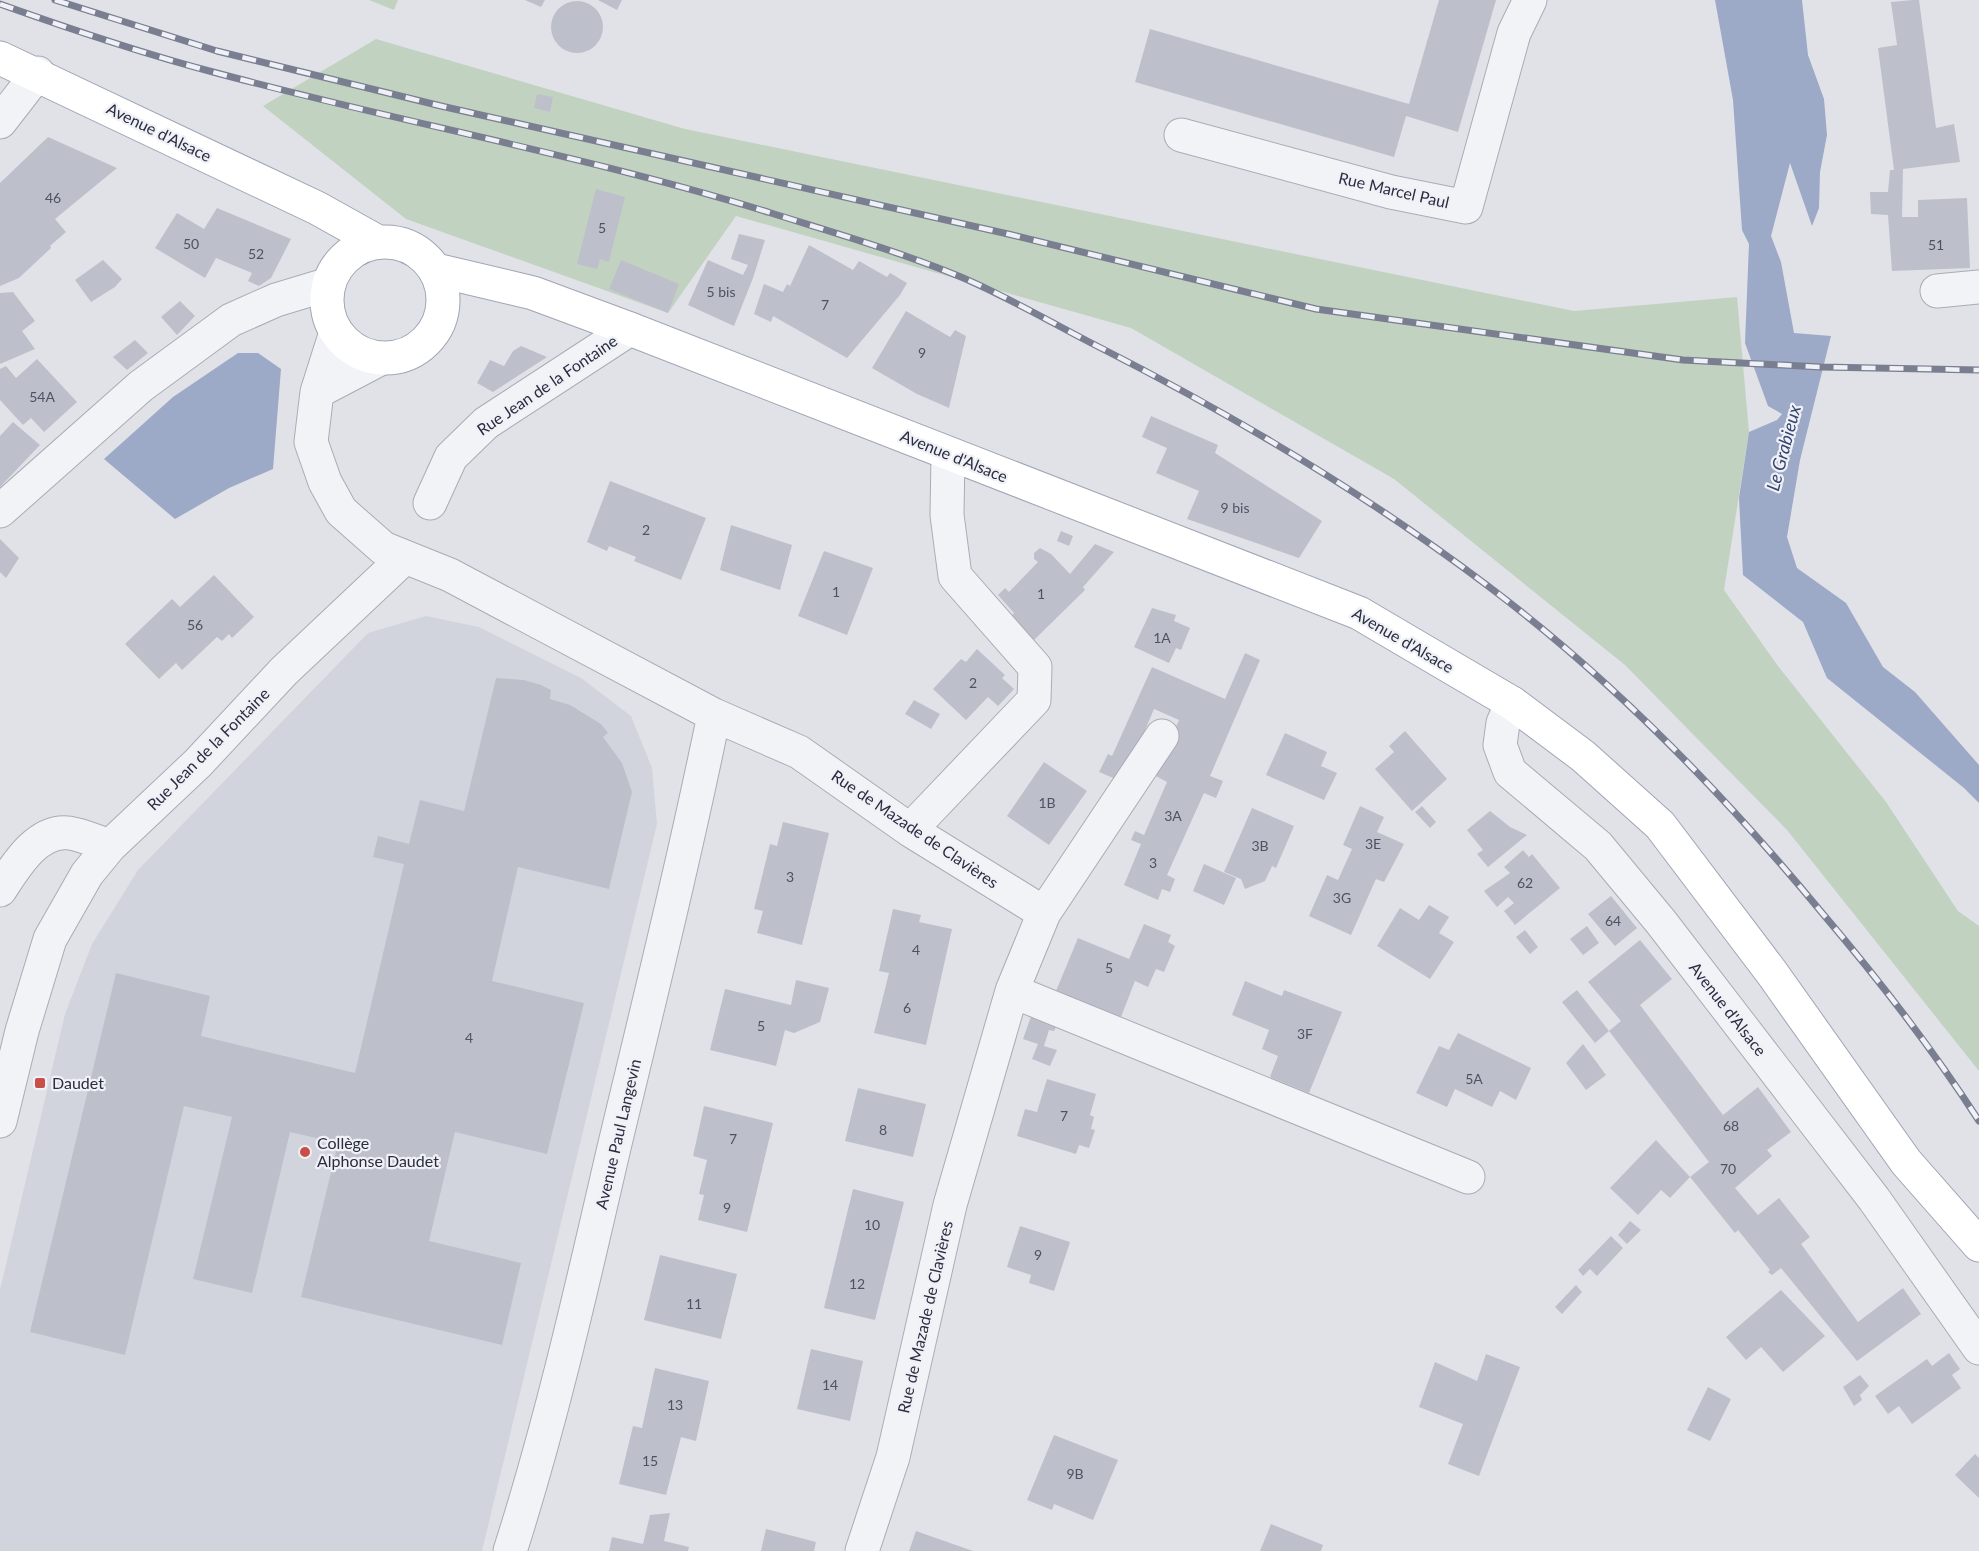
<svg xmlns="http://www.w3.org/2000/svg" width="1979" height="1551" font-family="Lato,sans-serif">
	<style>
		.built { fill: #d2d4dd }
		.green { fill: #c2d2c1 }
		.water { fill: #9ca9c7 }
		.building { fill: #bdc0cb }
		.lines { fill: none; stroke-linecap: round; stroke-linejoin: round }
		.minor-casing { stroke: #a9acb5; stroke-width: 35 }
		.major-casing { stroke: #a0a4b4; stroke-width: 35 }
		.minor { stroke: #f2f3f7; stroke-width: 33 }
		.major { stroke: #fff; stroke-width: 33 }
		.rail-casing { stroke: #7a7e91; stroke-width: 7 }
		.rail { stroke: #eff1f6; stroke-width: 4.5; stroke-dasharray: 14; stroke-linecap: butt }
		.poi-dot { fill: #c94e49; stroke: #eff1f6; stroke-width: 2 }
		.labels { text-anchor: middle; stroke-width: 4.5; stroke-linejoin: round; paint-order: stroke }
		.number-label { font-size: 14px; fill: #4e5262 }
		.street-label { font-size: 16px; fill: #292d3f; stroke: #eff1f6 }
		.poi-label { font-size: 16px; fill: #292d3f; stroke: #eff1f6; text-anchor: start }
		.water-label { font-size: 18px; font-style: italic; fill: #354471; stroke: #eff1f6 }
	</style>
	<rect width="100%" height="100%" fill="#e0e2e8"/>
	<path class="built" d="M426 616 479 627 581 678 631 716 652 768 657 824 482 1551H0V1290L65 1014 92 944 138 870 368 633Z"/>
	<path class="green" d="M369 0H398L394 10Z
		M376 39 685 129 1574 311 1737 297 1749 432 1724 590 1778 666 1886 802 1958 911 1979 926V1071L1787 830 1625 665 1394 479 1131 328 736 216 668 313 406 219 263 106Z"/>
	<path class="water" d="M1715 0H1802L1808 55 1824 99 1827 135 1820 172 1819 208 1812 226 1790 163 1771 236 1781 262 1794 333 1831 336 1800 460 1787 537 1797 568 1846 603 1883 667 1915 692 1979 765V803L1964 788 1827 678 1803 622 1743 575 1739 498 1749 432 1777 420 1782 414 1768 406 1745 343 1749 244 1742 230 1733 100Z
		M238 353H258L281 369 273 469 229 488 175 519 104 459 173 397Z"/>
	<path class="building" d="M525 0H545L541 7Z
		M598 0H622L617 10Z
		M1439 0H1496L1458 132 1406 116 1394 157 1135 82 1150 29 1409 104Z
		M1913 0H1919L1936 128 1954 124 1960 162 1903 169 1902 217H1918V200L1967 198 1970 268 1892 271 1888 215 1871 214 1870 192H1888L1890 170H1894L1878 48 1897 45 1891 2Z
		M551 27a26 26 0 1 1 52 0a26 26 0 1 1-52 0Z
		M537 94 553 97 550 112 534 108Z
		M48 137 117 168 55 219 66 232 50 246 51 248 19 278 0 286V183Z
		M596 189 625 197 609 262 600 259 597 269 577 264Z
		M217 208 291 239 271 278 259 286 248 281 252 273 216 258 205 278 155 248 177 213 204 229Z
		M739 234 765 240 753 278 734 326 688 305 708 260 743 275 748 265 731 259Z
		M809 245 853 270 859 261 887 277 890 273 907 283 900 295 847 358 773 316 771 322 754 314 764 284 783 292 787 284 790 286Z
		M103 260 122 279 115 287 91 302 75 280Z
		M621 260 679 284 668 313 609 289Z
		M13 292 35 321 22 331 35 349 0 364V293Z
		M180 301 195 316 177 335 161 317Z
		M906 311 950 337 955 330 966 336 949 408 917 394 872 368Z
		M135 340 148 353 127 370 113 357Z
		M521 346 547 357 493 392 477 383 490 360 504 366 513 351Z
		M37 359 77 402 44 432 31 418 23 425 0 400V369L6 366 16 378Z
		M1151 416 1218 445 1215 453 1322 521 1299 558 1187 519 1199 491 1156 473 1167 448 1142 437Z
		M13 422 40 445 0 487V436Z
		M610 481 706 518 681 580 634 561 636 557 609 546 607 551 587 542Z
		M731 525 792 545 780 590 720 570Z
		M1061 531 1073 536 1069 546 1057 541Z
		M0 539 19 558 6 578 0 572Z
		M1095 544 1114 552 1083 587 1085 590 1032 642 1009 618 1014 613 998 595 1005 588 1009 592 1038 562 1034 559V553L1040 548 1051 554 1070 574Z
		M824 551 873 568 847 635 798 616Z
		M214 575 254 617 232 638 229 634 222 641 217 637 182 670 176 663 159 679 125 644 172 599 180 607Z
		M1152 608 1176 615 1174 621 1190 628 1181 650 1176 648 1169 663 1134 647Z
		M977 649 1005 675 1002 678 1014 689 998 706 988 697 966 720 933 689 961 659 966 662Z
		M1245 653 1260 660 1210 776 1223 781 1216 798 1204 793 1167 875 1175 879 1170 892 1162 889 1158 900 1124 885 1141 844 1131 840 1135 831 1144 835 1167 782 1154 775 1179 720 1154 709 1123 782 1099 772 1108 754 1112 756 1152 667 1225 699Z
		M496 678 524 680 541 685 551 690 550 699 570 705 601 724 608 733 603 737 622 763 632 792 609 889 518 867 492 981 584 1003 547 1154 455 1132 429 1241 521 1263 502 1345 301 1297 338 1143 290 1132 252 1293 193 1279 232 1117 184 1106 125 1355 30 1332 116 973 210 996 201 1036 355 1073 404 864 373 857 378 836 409 844 420 800 464 811Z
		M914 700 940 714 931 729 905 714Z
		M1405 731 1447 779 1412 811 1375 769 1394 752 1389 746Z
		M1285 733 1327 752 1321 766 1337 773 1324 800 1266 775Z
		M1044 762 1087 791 1049 845 1007 816Z
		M1360 806 1384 817 1377 832 1404 844 1384 882 1376 879 1351 935 1309 916 1327 875 1338 880 1352 849 1343 845Z
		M1422 806 1436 822 1430 828 1415 812Z
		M1252 808 1294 826 1276 868 1272 866 1265 881 1245 889 1241 879 1224 872Z
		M1490 811 1510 827 1527 835 1488 867 1477 854 1483 850 1467 830Z
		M783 822 829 833 802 945 757 933 763 911 754 909 770 844 777 846Z
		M1523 850 1529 857 1532 854 1560 888 1515 925 1504 911 1514 903 1508 897 1497 907 1484 891 1510 873 1504 867Z
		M1204 864 1236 878 1224 905 1193 891Z
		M1611 896 1637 928 1615 946 1588 914Z
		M1429 905 1449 917 1439 933 1454 942 1430 979 1377 946 1400 908 1419 920Z
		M893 909 921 915 919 922 952 929 926 1045 874 1033 889 973 879 971Z
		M1144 924 1171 935 1168 942 1175 946 1164 972 1156 969 1148 987 1135 981 1121 1017 1056 991 1078 938 1129 959Z
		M1587 926 1599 943 1583 955 1570 939Z
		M1525 930 1538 947 1530 954 1516 937Z
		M1640 940 1672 979 1640 1005 1723 1115 1758 1087 1791 1132 1767 1150 1772 1156 1735 1188 1758 1215 1779 1198 1810 1237 1801 1244 1858 1322 1903 1288 1921 1314 1857 1361 1781 1268 1772 1275 1768 1272 1770 1270 1738 1230 1735 1233 1690 1177 1670 1198 1661 1190 1638 1215 1610 1188 1656 1140 1690 1177 1709 1162 1609 1031 1621 1021 1588 982Z
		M796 980 829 988 820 1022 794 1033 785 1030 776 1066 710 1050 725 989 791 1005Z
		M1245 981 1282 996 1284 990 1342 1012 1309 1093 1270 1077 1278 1056 1262 1049 1269 1030 1232 1015Z
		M1577 990 1609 1031 1595 1043 1562 1002Z
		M1033 1011 1057 1025 1054 1031 1049 1030 1044 1046 1057 1050 1050 1066 1032 1059 1038 1044 1023 1039Z
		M1458 1033 1531 1068 1516 1100 1500 1091 1492 1107 1455 1089 1447 1107 1416 1093 1439 1046 1449 1050Z
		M1583 1044 1606 1075 1586 1090 1566 1063Z
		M1047 1079 1096 1094 1090 1115 1094 1117 1091 1129 1095 1130 1089 1148 1079 1145 1076 1154 1017 1136 1025 1109 1037 1112Z
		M858 1088 926 1104 913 1157 845 1141Z
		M704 1106 773 1123 747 1232 698 1220 704 1195 699 1194 707 1160 693 1156Z
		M853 1189 904 1202 875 1320 824 1308Z
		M1630 1221 1641 1230 1627 1244 1618 1235Z
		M1020 1226 1070 1242 1054 1291 1029 1283 1031 1275 1007 1267Z
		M1611 1236 1623 1248 1597 1276 1590 1269 1583 1276 1578 1270Z
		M660 1255 737 1274 721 1339 644 1320Z
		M1576 1285 1582 1292 1562 1314 1555 1307Z
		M1781 1290 1825 1336 1783 1372 1761 1347 1746 1360 1726 1337Z
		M811 1349 863 1361 850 1421 797 1409Z
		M1949 1353 1960 1369 1952 1375 1961 1388 1912 1424 1899 1406 1888 1414 1875 1396 1927 1359 1932 1366Z
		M1486 1354 1520 1367 1479 1476 1448 1464 1463 1424 1419 1407 1435 1362 1477 1381Z
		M655 1368 709 1381 696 1441 681 1437 666 1495 619 1484 633 1426 642 1428Z
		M1860 1375 1869 1386 1860 1395 1862 1400 1854 1406 1843 1387Z
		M1708 1387 1731 1399 1710 1441 1687 1430Z
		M1054 1435 1118 1460 1093 1520 1054 1504 1052 1510 1027 1500Z
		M1975 1454 1979 1458V1498L1955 1475Z
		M670 1513 664 1541 689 1547 688 1551H609L612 1537 643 1544 650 1515Z
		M1271 1524 1323 1545 1321 1551H1260Z
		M766 1529 816 1542 814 1551H761Z
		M916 1531 973 1551H909Z"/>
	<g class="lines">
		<g class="minor-casing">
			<path id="minor" d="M0 122 38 73
				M1181 135 1391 192 1466 207 1514 33 1530 0
				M1937 291 1979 287
				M336 332 317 392 311 442 325 482 341 511 383 548 450 575 714 715 799 752 910 830 1044 913 1012 991 950 1205 893 1457 862 1551
				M317 392 380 359
				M430 503 451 457 486 423 630 329
				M0 511 141 386 231 320 276 300 329 284
				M1512 703 1503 723 1500 745 1510 772 1598 846 1661 922 1874 1199 1979 1348
				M910 830 1034 700 1035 667 955 576 947 515 948 454
				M0 890C15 867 37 829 69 833 83 835 97 842 110 846
				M1044 913 1162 736
				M1012 991 1468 1177
				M0 1121 22 1031 50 939 87 874 110 846 198 763 284 671 405 557
				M510 1551C552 1420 582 1286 613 1152 648 1006 684 861 714 715"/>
		</g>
		<g class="major-casing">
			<path id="major" d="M0 58 317 208 378 242
				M327 300a58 58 0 1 1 116 0a58 58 0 1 1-116 0Z
				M436 270 533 293 630 329 1359 613 1512 703 1583 756 1660 825 1772 973 1906 1162 1979 1245"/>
		</g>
		<use href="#minor" class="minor"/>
		<use href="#major" class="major"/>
		<g class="rail-casing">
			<path id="rail" d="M55 0 217 51 441 106 1008 234 1316 309 1683 360 1821 367 1979 370
				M0 4C70 29 141 53 213 72 398 122 588 156 771 213 835 233 900 252 961 277 1008 297 1052 323 1097 346 1233 415 1366 494 1488 586 1613 680 1724 794 1823 914 1879 980 1932 1048 1979 1121"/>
		</g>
		<use href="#rail" class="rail"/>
	</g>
	<g class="poi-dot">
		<rect x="34" y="1077" width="12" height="12" rx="3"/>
		<circle cx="305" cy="1152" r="6"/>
	</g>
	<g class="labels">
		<g class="number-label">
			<text x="53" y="203">46</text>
			<text x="602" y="233">5</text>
			<text x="191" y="249">50</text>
			<text x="1936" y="250">51</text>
			<text x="256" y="259">52</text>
			<text x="721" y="297">5 bis</text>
			<text x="825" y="310">7</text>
			<text x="922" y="358">9</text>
			<text x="42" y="402">54A</text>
			<text x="1235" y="513">9 bis</text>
			<text x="646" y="535">2</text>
			<text x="836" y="597">1</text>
			<text x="1041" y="599">1</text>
			<text x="195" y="630">56</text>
			<text x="1162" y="643">1A</text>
			<text x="973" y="688">2</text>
			<text x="1047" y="808">1B</text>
			<text x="1173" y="821">3A</text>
			<text x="1373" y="849">3E</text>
			<text x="1260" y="851">3B</text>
			<text x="1153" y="868">3</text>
			<text x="790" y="882">3</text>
			<text x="1525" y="888">62</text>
			<text x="1342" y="903">3G</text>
			<text x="1613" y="926">64</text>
			<text x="916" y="955">4</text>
			<text x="1109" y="973">5</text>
			<text x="907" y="1013">6</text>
			<text x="761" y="1031">5</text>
			<text x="1305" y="1039">3F</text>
			<text x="469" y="1043">4</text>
			<text x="1474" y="1084">5A</text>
			<text x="1064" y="1121">7</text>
			<text x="1731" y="1131">68</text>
			<text x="883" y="1135">8</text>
			<text x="733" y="1144">7</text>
			<text x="1728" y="1174">70</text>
			<text x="727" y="1213">9</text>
			<text x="872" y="1230">10</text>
			<text x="1038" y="1260">9</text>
			<text x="857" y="1289">12</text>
			<text x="694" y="1309">11</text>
			<text x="830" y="1390">14</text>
			<text x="675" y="1410">13</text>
			<text x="650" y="1466">15</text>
			<text x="1075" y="1479">9B</text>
		</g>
		<g class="street-label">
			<text transform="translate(159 132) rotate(26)" y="6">Avenue d'Alsace</text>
			<text transform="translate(1394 190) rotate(13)" y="6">Rue Marcel Paul</text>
			<text transform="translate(547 385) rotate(-34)" y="6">Rue Jean de la Fontaine</text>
			<text transform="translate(954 456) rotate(22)" y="6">Avenue d'Alsace</text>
			<text transform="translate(1403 640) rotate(30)" y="6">Avenue d'Alsace</text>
			<text transform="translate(208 749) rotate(-45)" y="6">Rue Jean de la Fontaine</text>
			<text transform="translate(915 829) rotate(34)" y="6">Rue de Mazade de Clavières</text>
			<text transform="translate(1728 1009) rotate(52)" y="6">Avenue d'Alsace</text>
			<text transform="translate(618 1134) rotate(-77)" y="6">Avenue Paul Langevin</text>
			<text transform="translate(925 1317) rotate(-77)" y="6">Rue de Mazade de Clavières</text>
		</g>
		<g class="poi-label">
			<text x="52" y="1089">Daudet</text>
			<text x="317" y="1149">Collège<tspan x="317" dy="18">Alphonse Daudet</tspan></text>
		</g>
		<g class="water-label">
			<text transform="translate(1784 448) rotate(-75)" y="6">Le Grabieux</text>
		</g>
	</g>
</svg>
